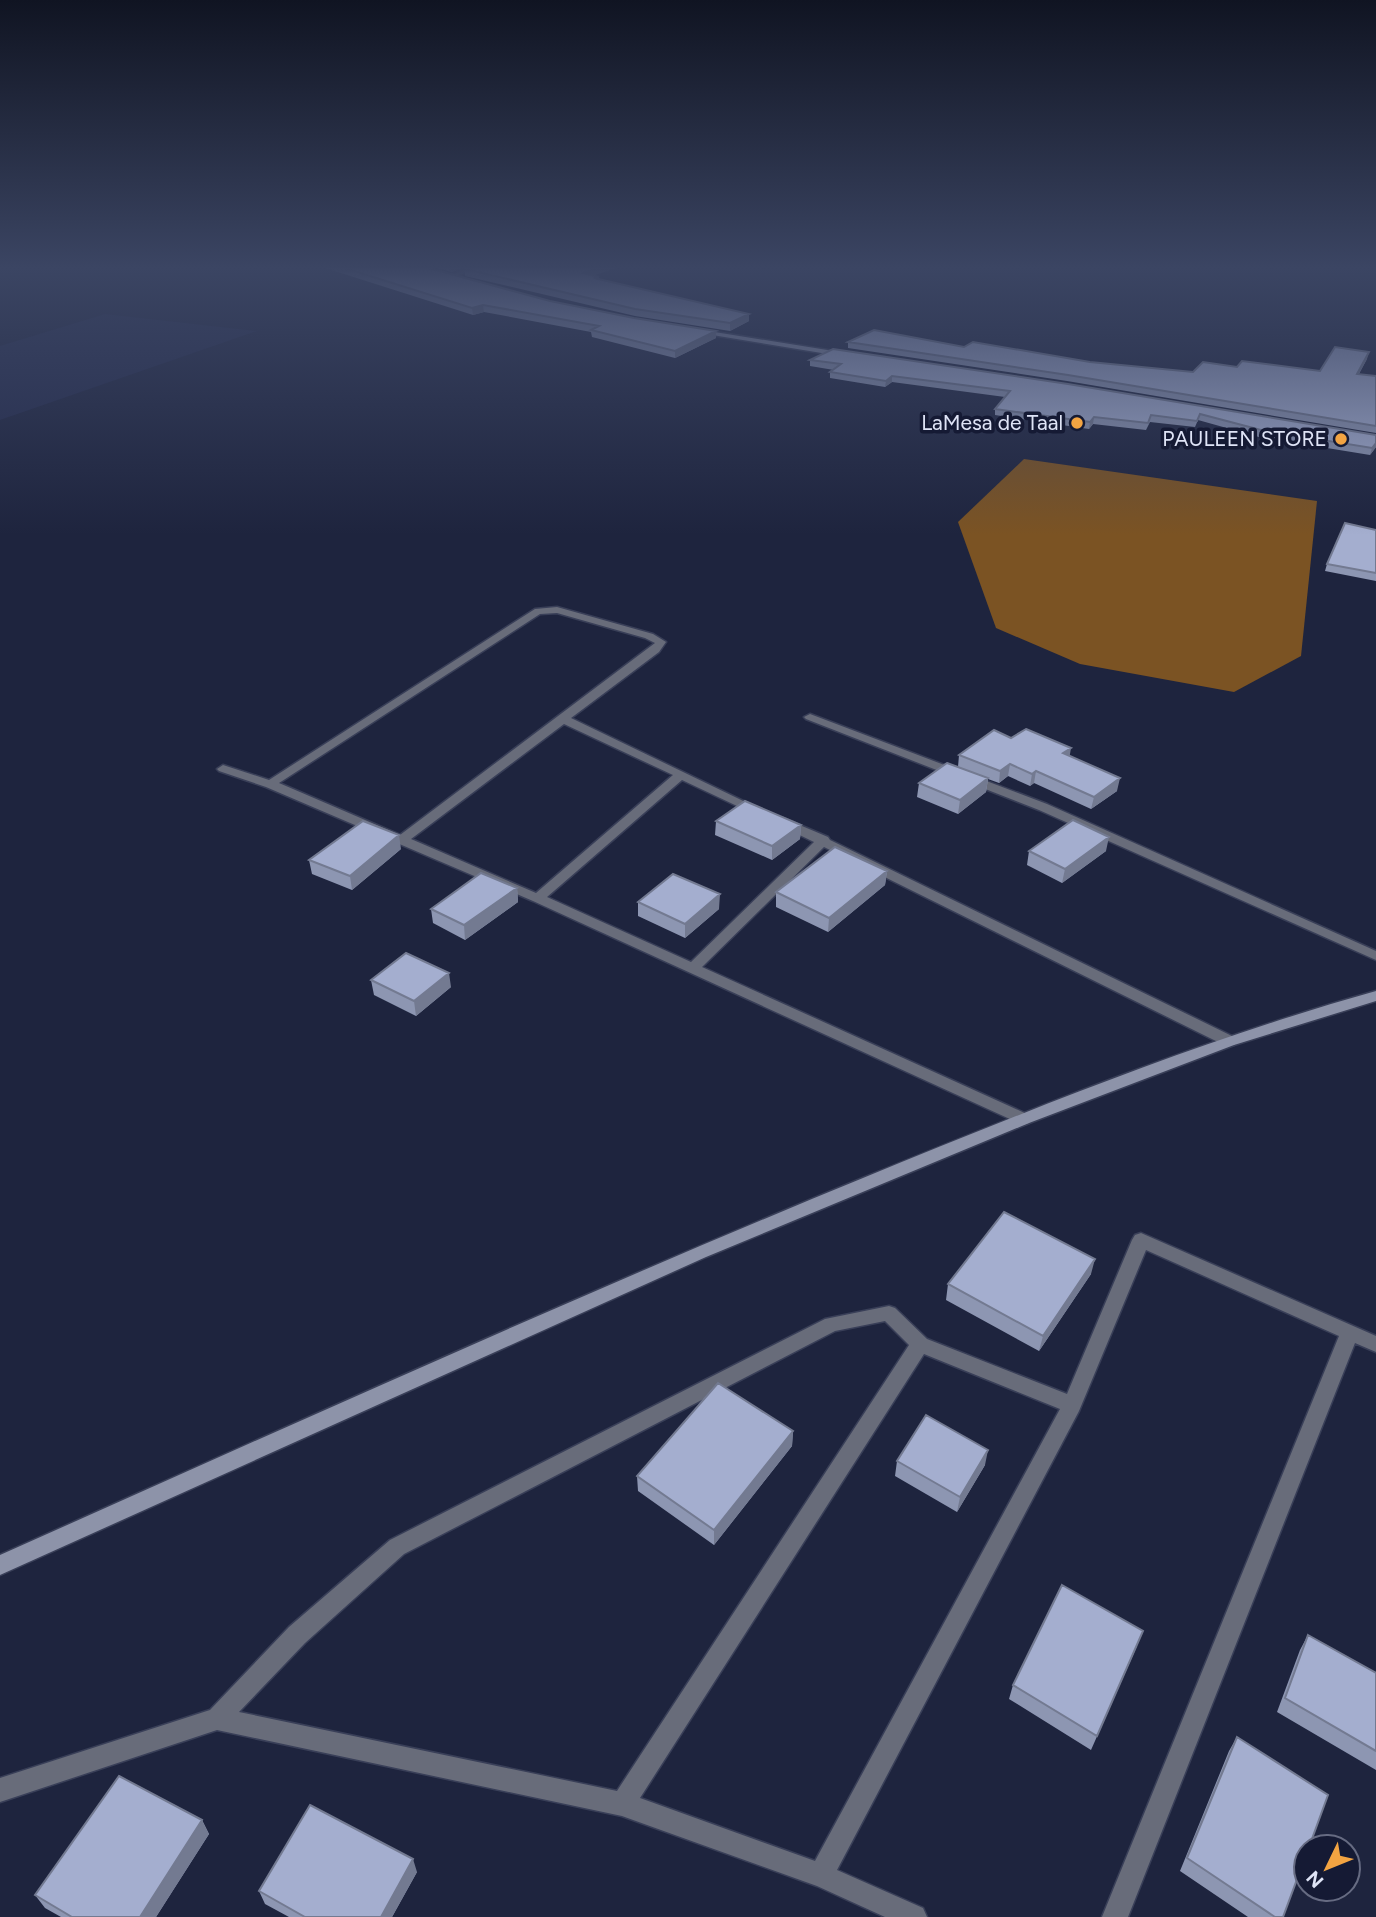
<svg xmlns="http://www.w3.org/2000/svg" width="1376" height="1917" font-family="Figtree,sans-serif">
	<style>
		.built { fill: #242b4c }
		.forest { fill: #7b5323 }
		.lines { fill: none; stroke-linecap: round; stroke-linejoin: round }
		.street-casing { stroke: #393f58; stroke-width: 3 }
		.secondary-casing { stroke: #393f58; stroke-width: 3 }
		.street { fill: #686c7a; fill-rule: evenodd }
		.secondary { fill: #8d93a9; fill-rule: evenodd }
		.wall { fill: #8d96b2 }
		.shaded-wall { fill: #737a91 }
		.building { fill: #a4aecf; stroke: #737a91; stroke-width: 2 }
		.poi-dot { fill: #f3a442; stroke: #151a34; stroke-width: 2.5 }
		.labels { text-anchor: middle; stroke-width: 7; stroke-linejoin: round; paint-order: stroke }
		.far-poi-label { font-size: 21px; fill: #dfe4f6; stroke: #151a34; text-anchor: end }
	</style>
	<rect width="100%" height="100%" fill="#1e243e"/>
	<path class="built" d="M105 314 257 331 0 420V346Z"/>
	<path class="forest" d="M1024 459 1317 501 1301 656 1234 692 1080 664 996 628 958 522Z"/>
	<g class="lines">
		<g class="street-casing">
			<path id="street" d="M475 266H485L451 278 446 277Z
				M557 607 653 634 666 642 659 652 571 718 764 811 758 815 754 814 682 780 547 897 691 962 814 842 779 825 777 822 779 819 783 818 828 837 830 840 1234 1037 1236 1041 1234 1045H1224L824 847 702 967 1029 1115 1031 1119 1029 1123 1023 1125 533 901 266 787 219 771 217 769 223 765 269 780 535 609ZM557 613 645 638 655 643 400 835 279 783 540 614ZM564 724 673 775 536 893 411 839Z
				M810 714 1047 804 1376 951V960L1039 810 806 719 804 717Z
				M1141 1233 1376 1336V1352L1355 1343 1128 1917H1102L1339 1336 1146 1250 1079 1411 837 1870 923 1908 927 1917H885L817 1886 622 1816 217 1730 0 1802V1778L210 1710 289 1627 390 1540 825 1319 889 1306 895 1308 927 1339 1067 1394 1132 1240 1135 1235ZM885 1321 909 1345 617 1791 239 1712 305 1643 404 1554 835 1331ZM924 1354 1060 1409 815 1861 640 1798Z"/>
		</g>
		<g class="secondary-casing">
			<path id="secondary" d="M696 329 846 353 849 355 846 357 694 332Z
				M1376 991V1001L1234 1045 1029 1123 706 1257 0 1575V1555C287 1427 573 1297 863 1178 1032 1109 1201 1040 1376 991Z"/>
		</g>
		<use href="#street" class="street"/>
		<use href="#secondary" class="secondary"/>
	</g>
	<path class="wall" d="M319 266H421L550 301 716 338 675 358 592 337 591 332 484 312 473 315Z
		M430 266H466L452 272Z
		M465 269 595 276 600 279 749 321 730 331 635 316 465 276Z
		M848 342 964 347 1090 362 1193 372 1237 367 1320 371 1367 359 1359 374 1376 376V433L1067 381 848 348Z
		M810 360 1376 435V447L1370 455 1259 437 1198 420 1195 427 1150 422 1146 430 1093 424 1089 429 995 415V409L1005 397 892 382 885 387 830 378V372L834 370 810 366Z
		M1376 530V581L1325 571 1327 564Z
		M1011 738 1070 756 1117 791 1091 809 1034 783 1030 786 1008 776 999 783 988 779 986 792 958 814 917 797 919 783 958 767 959 755Z
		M716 821 801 825 800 839 772 860 715 835Z
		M401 849 352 890 312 874 309 860Z
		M1029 851H1106L1062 883 1027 865Z
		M887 871 885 885 828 932 776 907V892Z
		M517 888 518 902 465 940 433 923 431 909Z
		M638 902 719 909 685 938 638 916Z
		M371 980 451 987 416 1016 374 995Z
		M1091 1274 1039 1351 946 1300 948 1284Z
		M793 1431 792 1446 714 1545 638 1491 637 1476Z
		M897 1461 985 1465 957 1512 895 1476Z
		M1308 1635 1376 1673V1770L1277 1712 1300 1650Z
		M1137 1646 1091 1750 1009 1699 1013 1685Z
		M1237 1737 1283 1917H1248L1180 1871 1229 1751Z
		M202 1820 209 1834 156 1917H61L45 1908 35 1895Z
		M417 1872 392 1917H289L265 1904 259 1891Z"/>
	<path class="shaded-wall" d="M451 266H466L452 272Z
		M602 266H623L583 279V273Z
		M483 305 484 312 473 315 472 308Z
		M749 314V321L730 331V323Z
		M716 331V338L675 358V351Z
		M1369 352 1367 359 1355 380 1357 374Z
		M892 376V382L885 387 886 381Z
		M1094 417 1093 424 1089 429 1090 422Z
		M1376 443V447L1370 455 1372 448Z
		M1071 748 1069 760 1063 753Z
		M1010 764 1008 776 999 783 1000 771Z
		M1036 771 1034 783 1030 786 1032 774Z
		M988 778 986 792 958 814 960 800Z
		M1120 778 1117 791 1091 809 1094 797Z
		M801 825 800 839 772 860V846Z
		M399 835 401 849 352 890 350 876Z
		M1109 837 1106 851 1062 883 1065 869Z
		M887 871 885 885 828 932 829 918Z
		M517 888 518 902 465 940 464 925Z
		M720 894 719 909 685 938V924Z
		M449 973 451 987 416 1016 414 1001Z
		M1095 1259 1091 1274 1039 1351 1043 1336Z
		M793 1431 792 1446 714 1545V1530Z
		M988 1450 985 1465 957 1512 960 1497Z
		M202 1820 209 1834 156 1917H140Z
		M413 1859 417 1872 392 1917H381Z"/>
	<path class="building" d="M338 266H421L550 301 634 318 716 331 675 351 591 330 599 326 483 305 472 308Z
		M472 266H602L583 273 599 277 594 278 749 314 730 323 635 309 465 269Z
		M874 330 964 347 973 342 1090 362 1193 372 1203 362 1237 367 1242 361 1320 371 1335 347 1369 352 1357 374 1376 376V426L1068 375 848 342Z
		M833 349 1068 384 1376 435V443L1372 448 1261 430 1200 414 1197 421 1151 415 1148 423 1094 417 1090 422 995 409 1010 391 892 376 886 381 830 372 841 364 810 360Z
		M1345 523 1376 530V573L1327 564Z
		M1026 729 1071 748 1063 753 1120 778 1094 797 1036 771 1032 774 1010 764 1000 771 959 755 994 730 1011 738Z
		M947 763 988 778 960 800 919 783Z
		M745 801 801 825 772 846 716 821Z
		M1073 820 1109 837 1065 869 1029 851Z
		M363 821 399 835 350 876 309 860Z
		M835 847 887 871 829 918 776 892Z
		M481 873 517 888 464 925 431 909Z
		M673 874 720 894 685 924 638 902Z
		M406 953 449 973 414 1001 371 980Z
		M1004 1212 1095 1259 1043 1336 948 1284Z
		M718 1383 793 1431 714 1530 637 1476Z
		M926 1415 988 1450 960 1497 897 1461Z
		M1062 1585 1143 1631 1097 1736 1013 1685Z
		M1308 1635 1376 1673V1751L1285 1698Z
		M1237 1737 1328 1795 1309 1847H1306V1855L1283 1917H1275L1187 1858Z
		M119 1776 202 1820 140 1917H72L35 1895Z
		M310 1805 413 1859 381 1917H305L259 1891Z"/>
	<linearGradient id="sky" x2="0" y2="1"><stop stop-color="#101422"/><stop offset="0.5" stop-color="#3b4563"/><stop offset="1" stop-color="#3b4563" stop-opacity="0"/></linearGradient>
	<rect width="1376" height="535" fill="url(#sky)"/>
	<g class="poi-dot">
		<circle cx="1077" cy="423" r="7"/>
		<circle cx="1341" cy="439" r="7"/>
	</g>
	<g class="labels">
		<g class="far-poi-label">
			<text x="1063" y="430">LaMesa de Taal</text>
			<text x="1327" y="446">PAULEEN STORE</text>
		</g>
	</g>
	<g transform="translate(1327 1868) rotate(227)"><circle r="33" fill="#151a34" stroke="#666b82" stroke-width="2"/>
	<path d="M0-5L12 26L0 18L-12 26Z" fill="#f3a442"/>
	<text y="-10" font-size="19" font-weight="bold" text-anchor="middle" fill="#dfe4f6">N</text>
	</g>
</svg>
